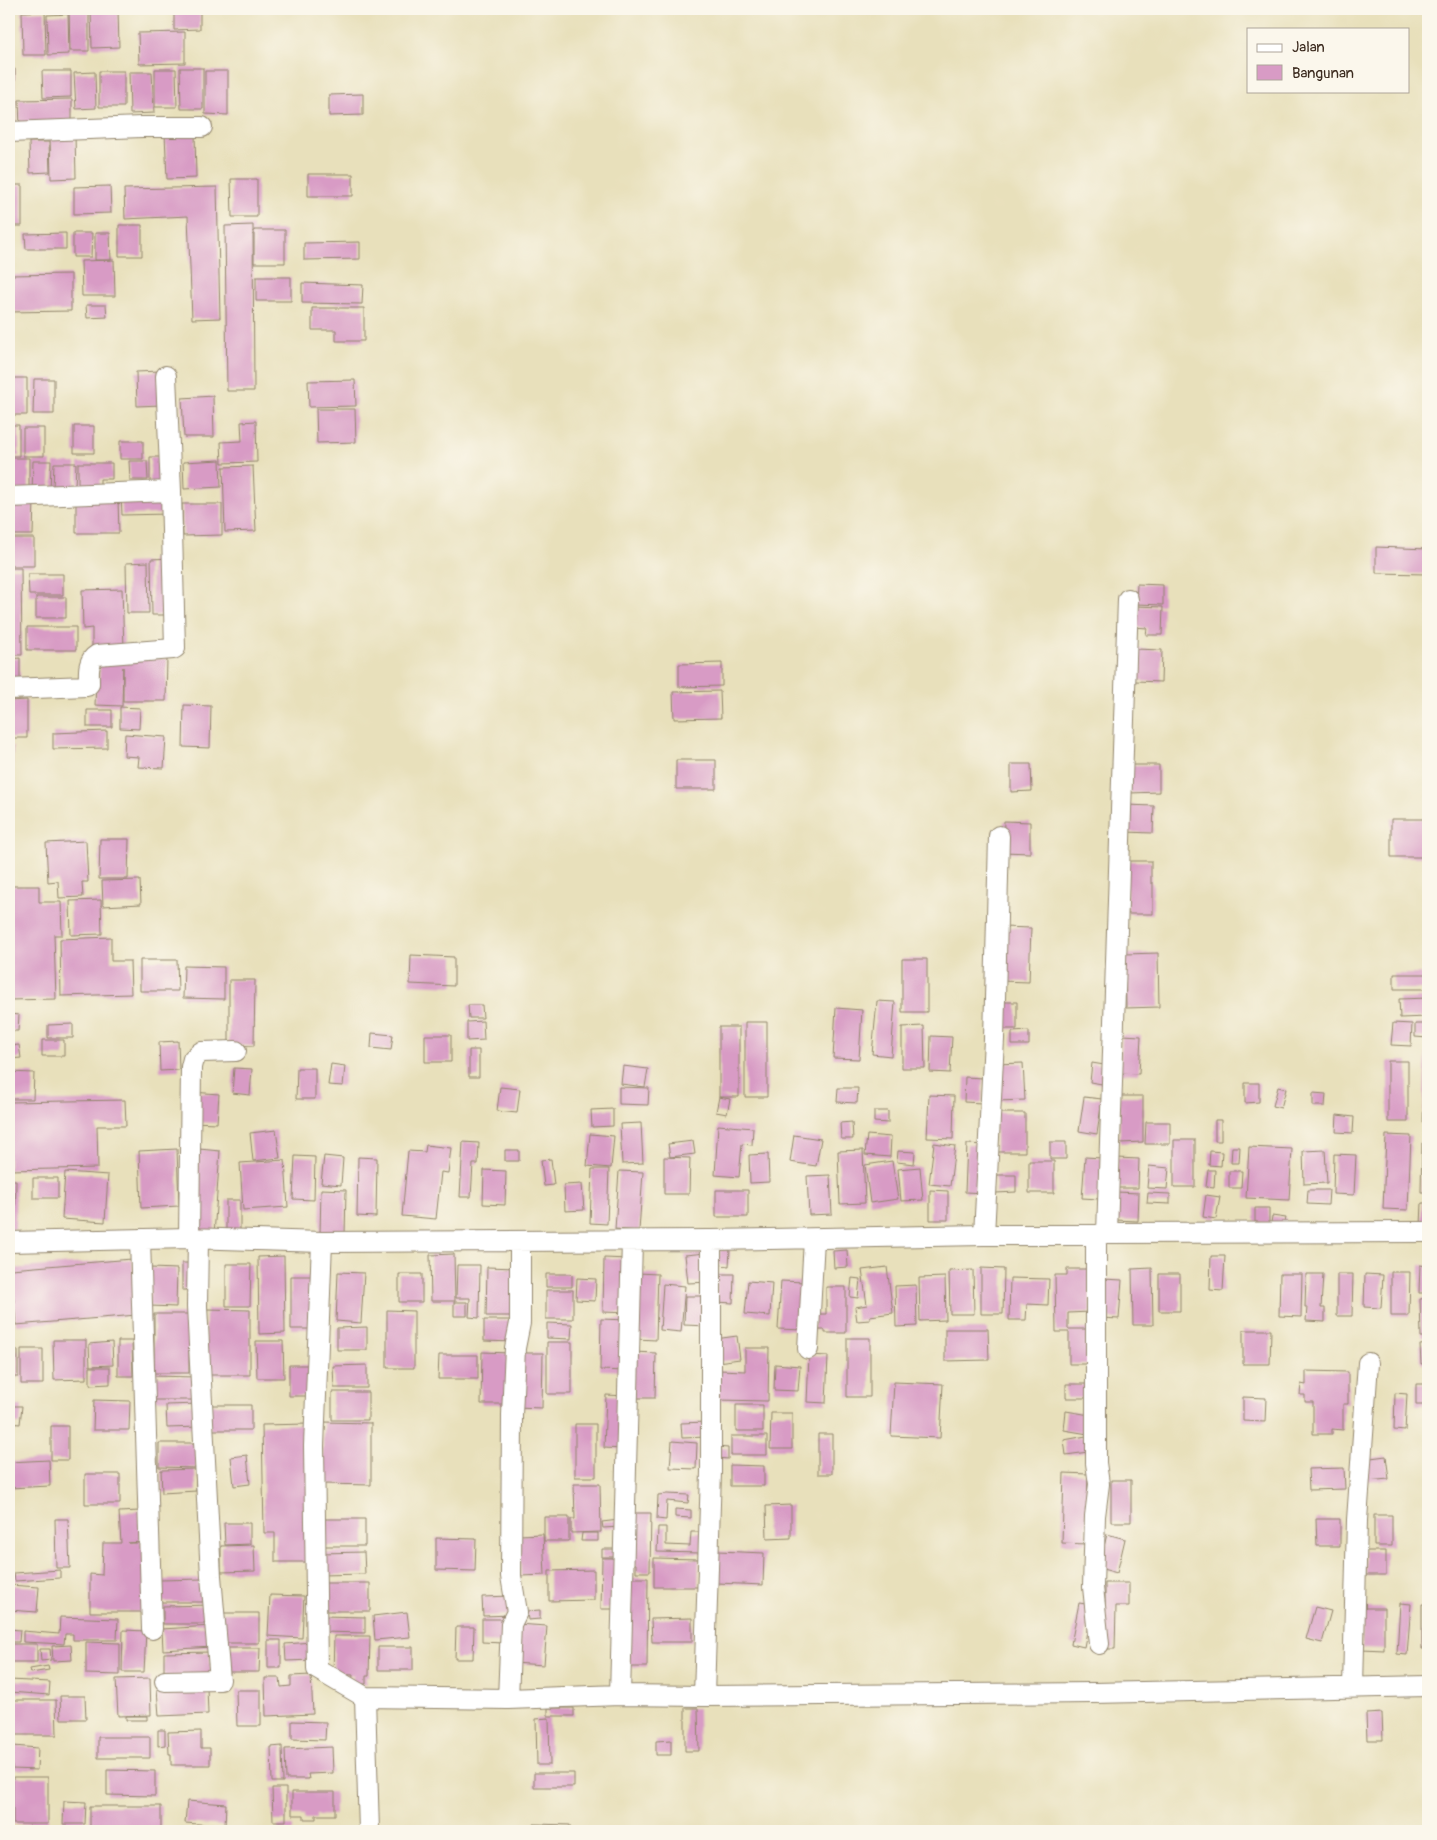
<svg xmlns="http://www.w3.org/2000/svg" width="1437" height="1840" font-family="Pangolin,sans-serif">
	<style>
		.building { fill: #d89bc5 }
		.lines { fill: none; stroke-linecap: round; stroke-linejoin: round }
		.street-casing { stroke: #92856c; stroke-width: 22 }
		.street { stroke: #fff; stroke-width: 20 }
	</style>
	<rect width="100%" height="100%" fill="#fbf7ec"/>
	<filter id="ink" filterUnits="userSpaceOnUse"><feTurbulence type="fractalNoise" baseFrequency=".02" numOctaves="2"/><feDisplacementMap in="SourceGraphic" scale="10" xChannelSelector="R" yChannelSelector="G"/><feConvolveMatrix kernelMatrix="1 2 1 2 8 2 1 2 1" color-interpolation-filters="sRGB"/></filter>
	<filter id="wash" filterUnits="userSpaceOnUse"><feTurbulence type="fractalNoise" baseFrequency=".0096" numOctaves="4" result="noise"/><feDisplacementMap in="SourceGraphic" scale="20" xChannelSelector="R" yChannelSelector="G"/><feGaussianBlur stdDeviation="1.12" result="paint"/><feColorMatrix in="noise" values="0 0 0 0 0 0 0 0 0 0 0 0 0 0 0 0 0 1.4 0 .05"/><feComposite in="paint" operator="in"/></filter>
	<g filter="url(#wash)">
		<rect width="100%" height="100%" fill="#e8e0bb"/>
		<g id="blocks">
			<path class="building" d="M69 9H89V51H70Z
				M118 10 119 47 92 48 91 11Z
				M174 10H200V29L174 30Z
				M45 11 46 55H23L22 12Z
				M68 14 69 54 48 55 47 15Z
				M185 32V63L139 64 138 33Z
				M180 68H203V109H181Z
				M9 69H15V95H9Z
				M155 69H176L177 107H155Z
				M42 71H71V97L43 98Z
				M99 71H124V107H99Z
				M205 71H228V115L205 114Z
				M95 72 96 108 76 109 74 73Z
				M129 72H152L154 113 130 114Z
				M363 94V115L329 116V95Z
				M9 99H16V129H9Z
				M72 99V123L20 129 19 100Z
				M195 133 196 178 167 179 165 134Z
				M9 134H12L13 182H9Z
				M75 135 76 178 51 179 50 136Z
				M29 142H49L50 172 30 173Z
				M308 174H353V196H308Z
				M231 179H257V217H232Z
				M9 185H22V226H9Z
				M110 186 111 213 74 214V187Z
				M217 187 220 318 192 319 188 216 125 219 124 189Z
				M119 225H142V256H119Z
				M253 225 254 391H227L225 226Z
				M254 230H285V263H254Z
				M66 233V249H26L25 234Z
				M73 233H92L91 257H73Z
				M95 233H110L111 260H95Z
				M360 242V259L304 260V243Z
				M114 260 115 296H82L81 261Z
				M71 274V311L9 312V275Z
				M256 277H291V301H256Z
				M302 283 363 285 362 304 302 303Z
				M86 305H106L107 317 87 318Z
				M312 308H364V341H336V330H312Z
				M160 371 161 405 137 406 136 372Z
				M9 378H27V415H9Z
				M34 379H54V414H33Z
				M355 380 356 406 309 407 308 381Z
				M213 396 214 437H184L182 398Z
				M316 409H355L356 442 317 443Z
				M256 421 257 462 222 463 221 442 242 441 241 422Z
				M9 425H19V456H9Z
				M74 426H94V453H74Z
				M23 428H44V456H23Z
				M120 441H143V459H120Z
				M150 457H165V483H150Z
				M9 458H29V490H9Z
				M220 460 221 487 184 489 183 462Z
				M33 461H51L50 494H32Z
				M129 461H147L148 480H130Z
				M54 463H76L75 488H53Z
				M78 463H112V479H100V493L78 492Z
				M253 466 256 531 225 532 223 467Z
				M168 493 169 514 122 515 121 494Z
				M76 499H118L119 533H76Z
				M9 500H34L33 535H9Z
				M182 504H222V535L183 536Z
				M9 538H34V566H9Z
				M1376 547 1427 549 1426 574 1376 573Z
				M172 558 173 615H152L151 559Z
				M148 562 149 613H127L126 563Z
				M9 568H21L22 655H9Z
				M28 574H63V595H29Z
				M1137 584 1163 585V605L1136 604Z
				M122 589 124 648 92 649V628L83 629 82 590Z
				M36 597H66V618H36Z
				M1135 606 1163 607 1162 635H1146L1147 628 1134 627Z
				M27 627H76V650H27Z
				M1135 649 1162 650 1161 682 1135 681Z
				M20 658V684L9 685V659Z
				M124 658 167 659 166 701H123V667L122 706 95 705 96 681H99L100 663H124Z
				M722 663V686L679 687V664Z
				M720 691 721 718 674 719 673 692Z
				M27 700V738H9V701Z
				M184 705 211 706 210 748 183 747Z
				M120 707 140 708 139 729 120 728Z
				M87 710H112V727H87Z
				M107 731V748L53 749V733Z
				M125 734 166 737 164 768 138 767 139 757 124 756Z
				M9 747H13V768H9Z
				M676 760H716V789H676Z
				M1011 764H1031L1032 791 1011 792Z
				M1129 765H1159V792L1130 793Z
				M1125 805 1154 806 1153 833 1125 832Z
				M1391 819H1428V857H1391Z
				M1004 821 1030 822V853L1003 852Z
				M100 839H129L128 879H99Z
				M86 841 88 882H82L83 897 59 898 58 881 48 882 46 843Z
				M1125 861H1151V883H1153V914H1128Z
				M140 880 141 904 103 906 102 881Z
				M9 886H39V902H61L62 935H54L56 999 9 1000Z
				M101 900 102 934 71 935 70 901Z
				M1002 927 1031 928 1029 982 1000 981Z
				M111 937V961H130L131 994 61 996 60 939Z
				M1158 953 1159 1007 1126 1008 1125 954Z
				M411 955 454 957V986L410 984Z
				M902 959H927V1012H902Z
				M140 960H177L178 991H140Z
				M184 966 224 967V999L183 998Z
				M1394 974H1428V989H1394Z
				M229 980H255L254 1046 229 1045Z
				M1428 998V1017L1400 1018 1399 999Z
				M877 1001 895 1002 891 1056 872 1054Z
				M1003 1002H1017V1029H1002Z
				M468 1005H482L483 1018H469Z
				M836 1008 862 1010 859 1059 833 1058Z
				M9 1014 19 1015 18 1031H9Z
				M483 1021 484 1040 467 1041V1022Z
				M745 1022H767V1097H745Z
				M1393 1023 1412 1024 1411 1046 1391 1045Z
				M73 1024V1038H48V1025Z
				M1415 1024H1428V1038L1415 1037Z
				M924 1026 925 1068H902V1027Z
				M719 1027H739V1097H719Z
				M1029 1031V1045H1012V1032Z
				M372 1033 393 1035 391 1050 371 1048Z
				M425 1035H451V1062H425Z
				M1122 1035 1141 1036 1139 1074 1120 1073Z
				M931 1036 952 1037 950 1073 930 1072Z
				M42 1040H64V1056H42Z
				M178 1041 179 1070 160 1071 159 1042Z
				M19 1045 21 1058 9 1059V1046Z
				M1426 1047H1428V1123H1423Z
				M469 1050H479V1077H469Z
				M1388 1061H1408V1122H1388Z
				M1023 1063 1025 1100 996 1101 995 1064Z
				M1092 1063 1104 1065 1102 1084 1090 1082Z
				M331 1064 345 1066 343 1086 328 1085Z
				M623 1066 648 1069 645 1087 621 1084Z
				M234 1068 252 1069 250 1095 232 1093Z
				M297 1068H315V1099H296Z
				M9 1072 34 1073 33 1099H9Z
				M965 1077 983 1078 982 1103 964 1102Z
				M1245 1083H1259V1102L1245 1103Z
				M500 1087 520 1089 517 1113 497 1111Z
				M619 1087 649 1088 648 1105 619 1104Z
				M1278 1087 1286 1089 1281 1108 1273 1106Z
				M838 1088H858L857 1103 837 1102Z
				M192 1092 219 1094 217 1123 191 1122Z
				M1313 1093 1326 1094 1325 1106H1313Z
				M929 1095 954 1096 953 1139 927 1138Z
				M1119 1096H1143V1142L1120 1143Z
				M719 1097 730 1099 727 1114 716 1112Z
				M1084 1097 1102 1099 1097 1134 1079 1131Z
				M125 1100 126 1126H97L98 1168 9 1170V1102Z
				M613 1109V1126L592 1127 591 1110Z
				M874 1111H888V1123L874 1122Z
				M996 1113H1025V1152H996Z
				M1337 1115 1354 1117 1353 1133 1336 1132Z
				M1215 1120H1221V1141H1215Z
				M852 1122 853 1139H841L840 1123Z
				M1146 1122H1170V1144H1145Z
				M641 1123 643 1163 622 1164 620 1124Z
				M718 1125 753 1128 752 1145 742 1144 739 1177 715 1175Z
				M276 1130 280 1158 253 1161 250 1133Z
				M590 1134 614 1136 611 1168 587 1166Z
				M794 1135 821 1139 816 1166 790 1162Z
				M867 1135 891 1137 890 1157 865 1155Z
				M1386 1135 1411 1136 1408 1210 1383 1209Z
				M1174 1140H1195V1187H1174Z
				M693 1141 695 1154 670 1157 668 1144Z
				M463 1142 479 1143 478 1164H473L471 1197H460Z
				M1050 1142H1066V1159H1050Z
				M934 1143 955 1146 950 1186 929 1184Z
				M1422 1143H1428V1192H1421Z
				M967 1144 986 1145 985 1193 965 1192Z
				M426 1145 451 1148 448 1173 441 1172 436 1219 402 1216 408 1151 425 1152Z
				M1232 1147H1240L1239 1163H1231Z
				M1249 1147 1292 1149 1289 1200 1246 1198Z
				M177 1149 179 1206 141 1208 139 1151Z
				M199 1149 220 1151 214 1235 192 1233Z
				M505 1150H519V1161H505Z
				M863 1150 865 1203 840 1204 838 1151Z
				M1325 1150 1327 1183 1304 1184 1303 1151Z
				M898 1151 915 1152 914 1164 897 1162Z
				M1210 1151 1222 1152 1221 1166 1209 1165Z
				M768 1154 769 1182 750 1183 749 1155Z
				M1334 1154 1356 1155 1354 1195 1333 1194Z
				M295 1156 315 1157 314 1200 293 1199Z
				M324 1156 343 1158 341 1185 321 1183Z
				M358 1157 377 1158 376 1217 357 1216Z
				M664 1157 690 1158 689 1194H664Z
				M1085 1157 1102 1158 1099 1199 1082 1198Z
				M1117 1158 1139 1159 1138 1188H1116Z
				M551 1159 554 1185 544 1186 541 1160Z
				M285 1160 288 1207 243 1210 240 1163Z
				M892 1161 898 1199 870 1203 865 1165Z
				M1029 1161H1054V1193H1029Z
				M1149 1166 1169 1168 1167 1189 1147 1188Z
				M920 1167 923 1200 901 1201 898 1169Z
				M592 1169H609L607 1224 590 1223Z
				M484 1170 506 1171 505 1205 483 1204Z
				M1208 1170H1215L1214 1188 1206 1187Z
				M619 1171 643 1172 639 1231 615 1229Z
				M1229 1171H1242L1241 1188H1229Z
				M65 1172 108 1175 105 1222 62 1219Z
				M830 1175 832 1214 809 1215 807 1176Z
				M995 1175H1016V1192L996 1193Z
				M33 1178H58V1198H33Z
				M9 1180H16L15 1229H9Z
				M582 1184 584 1210 565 1211 564 1185Z
				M321 1189 346 1190 345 1235 320 1234Z
				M716 1190H748V1217H716Z
				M930 1190 948 1191V1220H930Z
				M1308 1190H1329L1328 1205 1307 1204Z
				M1116 1192 1139 1193 1138 1221 1115 1220Z
				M1148 1193 1170 1194V1204L1147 1203Z
				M1206 1195 1220 1197 1216 1219 1203 1217Z
				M226 1200H240V1234L226 1233Z
				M1422 1203H1428V1225H1421Z
				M1255 1208H1269V1223L1255 1222Z
				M1272 1216 1286 1218 1284 1226 1271 1223Z
				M720 1250H730L729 1266 719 1265Z
				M847 1250 848 1267 834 1268 833 1251Z
				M706 1253 709 1282 688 1283 685 1255Z
				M454 1254 455 1301H431L430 1255Z
				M284 1256 285 1333 259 1334 258 1257Z
				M1211 1256H1225L1223 1291 1210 1290Z
				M604 1258 629 1259 628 1313 603 1312Z
				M132 1259 137 1315 16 1325 11 1269Z
				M182 1263H193L194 1290H182Z
				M226 1264H251L250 1306H226Z
				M457 1265H480L479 1318 469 1317 470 1298H456Z
				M1420 1265 1428 1266V1293H1419Z
				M487 1267 516 1268 515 1316H486Z
				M887 1267 893 1313 870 1316V1320L857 1321 855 1307 867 1305 862 1270Z
				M151 1268 177 1269 176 1307 150 1306Z
				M981 1268 1004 1269 1003 1314H981Z
				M1152 1268 1153 1325H1133L1132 1269Z
				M1067 1269H1090V1312L1068 1313V1329H1090L1089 1364H1069V1332H1056L1055 1275H1067Z
				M973 1270 974 1314H950L949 1271Z
				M338 1272 364 1273 361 1323 336 1321Z
				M1391 1272H1410L1409 1316H1391Z
				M637 1273 658 1274 656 1340 636 1339Z
				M399 1274H422V1302H399Z
				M546 1274H572V1287H546Z
				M717 1274H734L733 1303 716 1302Z
				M1159 1274H1180V1311H1159Z
				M1280 1274H1302L1301 1317 1279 1316Z
				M1306 1274H1323L1321 1308H1325V1322L1306 1321 1307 1307H1305Z
				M1337 1274H1353L1352 1316H1337Z
				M1365 1274 1383 1275 1381 1308 1364 1307Z
				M291 1276H312V1329H291Z
				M945 1277 946 1320 920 1321 919 1278Z
				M577 1278 596 1279 595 1301 576 1300Z
				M852 1278 860 1279 858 1298 850 1297Z
				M1010 1278 1049 1279 1048 1305 1027 1304 1026 1320H1009Z
				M1103 1279 1122 1280 1119 1319 1101 1318Z
				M748 1281 772 1283 770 1316 745 1314Z
				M781 1281 805 1282 803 1330 778 1329Z
				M663 1284 685 1286 681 1332 660 1330Z
				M916 1285 917 1326 896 1327 895 1286Z
				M826 1287H846V1333H825V1330H814V1314H826Z
				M546 1290H573V1319H546Z
				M685 1296H709L708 1326 684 1325Z
				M1428 1298V1337H1421L1420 1299Z
				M454 1302H467V1316H454Z
				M206 1309 250 1310V1375H205Z
				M387 1310 414 1311V1368H387Z
				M154 1314H189V1373H154Z
				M601 1319 627 1320 626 1371 600 1370Z
				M484 1320H514V1342L484 1341Z
				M547 1323 572 1324 571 1339 547 1338Z
				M367 1327V1350H337V1328Z
				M945 1329H988L989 1360 945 1361Z
				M1243 1330H1271L1270 1364H1243Z
				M737 1336 740 1359 717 1362 715 1339Z
				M847 1338H870V1397H847Z
				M53 1340H86V1379L54 1380Z
				M118 1341H132L133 1376H118Z
				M256 1341H283L284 1378H257Z
				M112 1342 113 1365 90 1366 89 1344Z
				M547 1342H572V1394H547Z
				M1428 1344V1363L1421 1364 1420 1345Z
				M745 1348H769L768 1401 718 1400 719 1370 745 1371Z
				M21 1349H43V1384H21Z
				M9 1350H18V1377H9Z
				M482 1352 511 1353 510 1404H481Z
				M633 1352 656 1353 655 1398H632Z
				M517 1353H543L542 1408 515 1407Z
				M439 1355H478V1379H438Z
				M809 1355 828 1356 826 1403 807 1402Z
				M775 1364 800 1366 798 1391 774 1390Z
				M289 1365H312V1396H289Z
				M367 1365V1388H334L333 1366Z
				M90 1367H110V1384L90 1385Z
				M1306 1371 1348 1372V1404H1343V1430L1332 1429V1434H1313V1402H1305V1395H1300L1301 1384 1306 1385Z
				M152 1376 197 1377V1400H152Z
				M894 1382 943 1384 940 1438 891 1436Z
				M1066 1384H1087V1398H1066Z
				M1416 1384H1428V1405H1416Z
				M332 1392H368V1420H332Z
				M1395 1393 1407 1394 1405 1431 1394 1430Z
				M606 1395 626 1396 624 1449 604 1448Z
				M1243 1397 1266 1398 1265 1422 1243 1421Z
				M94 1400 130 1401 129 1430H93Z
				M199 1404V1427L167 1428 166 1405Z
				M210 1405H251V1430H210Z
				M736 1405H763V1431H736Z
				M9 1406H22L20 1424 9 1423Z
				M1066 1411 1090 1415 1088 1434 1064 1430Z
				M771 1413H792V1449H770Z
				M323 1422 371 1423V1485L323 1484Z
				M706 1422 707 1437 682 1438 681 1423Z
				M308 1424 317 1562H275V1533H264L262 1425Z
				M575 1424H596V1477H575Z
				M51 1426H68V1460H51Z
				M818 1434H832V1474H818Z
				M731 1436H767V1455H731Z
				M1086 1436 1088 1452 1066 1455 1064 1440Z
				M672 1441 697 1443 696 1469 670 1468Z
				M159 1443H197L196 1468 159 1467Z
				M717 1447 728 1448V1459L716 1458Z
				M247 1455 250 1484 234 1486 231 1457Z
				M1386 1456 1389 1479 1366 1481 1363 1459Z
				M49 1460 50 1486 9 1488V1462Z
				M730 1465 764 1466V1486H730Z
				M1344 1468 1345 1489 1309 1490 1308 1469Z
				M195 1469 196 1491 162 1493 161 1470Z
				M1064 1473 1088 1474 1086 1544 1062 1543Z
				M85 1474H120V1504H85Z
				M1111 1480H1131V1522H1111Z
				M574 1484H600L601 1532 571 1533V1519H575Z
				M667 1494 689 1495 688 1503 667 1501 666 1520 657 1519 658 1495Z
				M791 1505V1538L767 1539 766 1506Z
				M675 1509 691 1510V1518L675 1517Z
				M140 1511 141 1542 128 1543H146L145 1612H90V1574L102 1575 103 1543H121L119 1512Z
				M626 1513H651L650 1572H636V1564H626Z
				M1374 1515H1392V1546H1374Z
				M544 1517H569V1541H544Z
				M55 1519H68L70 1568H56Z
				M322 1519H365V1546H322Z
				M1316 1519H1340V1546H1317Z
				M619 1520 620 1527 603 1528 602 1522Z
				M224 1523H250V1544L225 1545Z
				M658 1527H666V1545L690 1546 691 1532H702L701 1553 657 1552Z
				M582 1533H598V1541H581Z
				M543 1534 545 1575 521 1576 519 1535Z
				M1107 1534 1125 1539 1117 1573 1099 1568Z
				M436 1538 476 1539 475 1571 436 1570Z
				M254 1545 255 1571 221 1572V1546Z
				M602 1549H620V1557H602Z
				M718 1551 764 1553 763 1585 717 1583Z
				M1365 1551H1386V1575H1366Z
				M364 1552 365 1574 321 1575V1553Z
				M602 1558H622L621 1609H601Z
				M654 1558 699 1559 698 1587H654Z
				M60 1570V1578L15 1581 14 1573Z
				M594 1570V1600L549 1601V1571Z
				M630 1578H648L647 1667H629Z
				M202 1579 203 1602H161L160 1580Z
				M324 1583H370V1611H324Z
				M1105 1583H1129V1606H1116L1115 1649H1105Z
				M9 1585 39 1587 37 1612 9 1610Z
				M270 1595 304 1596 302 1638 268 1636Z
				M512 1596 513 1615 483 1616 482 1597Z
				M1079 1603 1092 1605 1084 1647 1071 1644Z
				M1400 1603 1411 1604 1407 1655 1397 1654Z
				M1422 1604H1428V1649H1422Z
				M213 1605V1624H163V1606Z
				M1315 1607 1331 1611 1322 1643 1306 1639Z
				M1363 1608H1384V1650L1362 1649Z
				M540 1610V1619L528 1620 527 1611Z
				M407 1612 410 1637 375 1640 373 1616Z
				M222 1613H259V1643H222Z
				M322 1616 365 1617V1633L321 1632Z
				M60 1617 118 1619 117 1640H73V1634H65L64 1644 23 1642V1631L59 1634Z
				M692 1618V1642H652L651 1619Z
				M482 1619H503V1643L482 1642Z
				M516 1624 547 1626 544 1665 513 1663Z
				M211 1626 212 1647 163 1650 162 1629Z
				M456 1627H474L473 1659H455Z
				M9 1629 20 1630 19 1642H9Z
				M123 1630 146 1631 144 1672H122Z
				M334 1636H370L369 1676H366V1684H352L353 1675 333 1674Z
				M268 1640H281V1668H268Z
				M86 1642 120 1643V1675L86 1674Z
				M312 1642 313 1660 286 1661 285 1644Z
				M9 1644H37V1662H9Z
				M71 1645 72 1660 53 1661 52 1646Z
				M378 1647H413V1670H378Z
				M224 1648H260L259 1672H223Z
				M40 1649H50L51 1660 41 1661Z
				M210 1652 211 1676 164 1677V1653Z
				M48 1666 49 1670 31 1673 30 1669Z
				M311 1675 313 1714 266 1716 265 1678H280L281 1687 291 1686V1676Z
				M150 1678 151 1715 118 1716 116 1679Z
				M9 1680 50 1682 49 1695 9 1692Z
				M207 1687 208 1714 159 1716 157 1689Z
				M236 1690H261V1726H237Z
				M60 1696H85L86 1719H61Z
				M9 1700H56L57 1735H9Z
				M548 1708H574V1716H548Z
				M685 1708H698L699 1751H685Z
				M1382 1713 1383 1740H1367L1366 1714Z
				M126 1716H147V1720H126Z
				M549 1718 550 1765H537L536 1719Z
				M292 1721 326 1722 325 1740 292 1739Z
				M158 1730H165V1745L158 1746Z
				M201 1731V1748H210V1765H171V1754H169L168 1732Z
				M98 1737H150V1758H98Z
				M671 1740V1755H656V1741Z
				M13 1746 38 1748 37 1770 12 1769Z
				M282 1746 283 1782H272L271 1747Z
				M332 1747 333 1773 308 1774 309 1779H286L285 1749Z
				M107 1770 155 1771V1796L107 1795Z
				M534 1773H574V1787H534Z
				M13 1777H48V1824H13Z
				M272 1788H286V1821H273Z
				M292 1792H335V1815H316V1819H304V1815H292Z
				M64 1801 86 1802 85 1824H63Z
				M187 1801 226 1804 225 1826 185 1823Z
				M90 1806H161V1831H90Z
				M534 1824 570 1825V1831H534Z
				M278 1826H293V1831H278Z"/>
		</g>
	</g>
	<g filter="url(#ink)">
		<use href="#blocks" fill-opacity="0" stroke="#92856c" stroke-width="1"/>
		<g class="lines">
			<g class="street-casing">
				<path id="street" d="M9 132 142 127H202
					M9 497 171 491
					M9 689 87 686 89 684C89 673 87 661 97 655L173 649 175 648 171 491 166 376
					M1107 1233 1128 599
					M984 1235 994 1039 999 836
					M1096 1235V1463L1099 1484 1095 1516 1093 1587 1099 1644
					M189 1238 191 1067 193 1059 201 1052 236 1051
					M140 1239 152 1629
					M9 1242 189 1238 322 1242 711 1240 984 1235H1096L1107 1233 1428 1232
					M322 1242 314 1446 317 1669 365 1697
					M808 1349 814 1239
					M165 1681 220 1680 211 1576 197 1306 198 1239
					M1353 1687 1357 1520 1368 1363
					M620 1695 632 1241
					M704 1696 711 1472V1240
					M508 1699 511 1624 517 1612 511 1576 512 1415 515 1348 520 1323V1241
					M369 1831 365 1697 508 1699 620 1695 704 1696 1093 1693 1428 1686"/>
			</g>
			<use href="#street" class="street"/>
		</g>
	</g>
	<rect width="1437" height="1840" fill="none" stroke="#fbf7ec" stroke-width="30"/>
	<rect x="1247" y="28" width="162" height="65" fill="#fbf7ec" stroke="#aea59a"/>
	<rect x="1257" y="44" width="25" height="8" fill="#ffffff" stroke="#aea59a"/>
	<text x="1292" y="52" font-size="15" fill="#3b2a1e">Jalan</text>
	<rect x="1257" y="65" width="25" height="15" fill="#d89bc5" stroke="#aea59a"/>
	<text x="1292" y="78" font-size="15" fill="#3b2a1e">Bangunan</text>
</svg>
